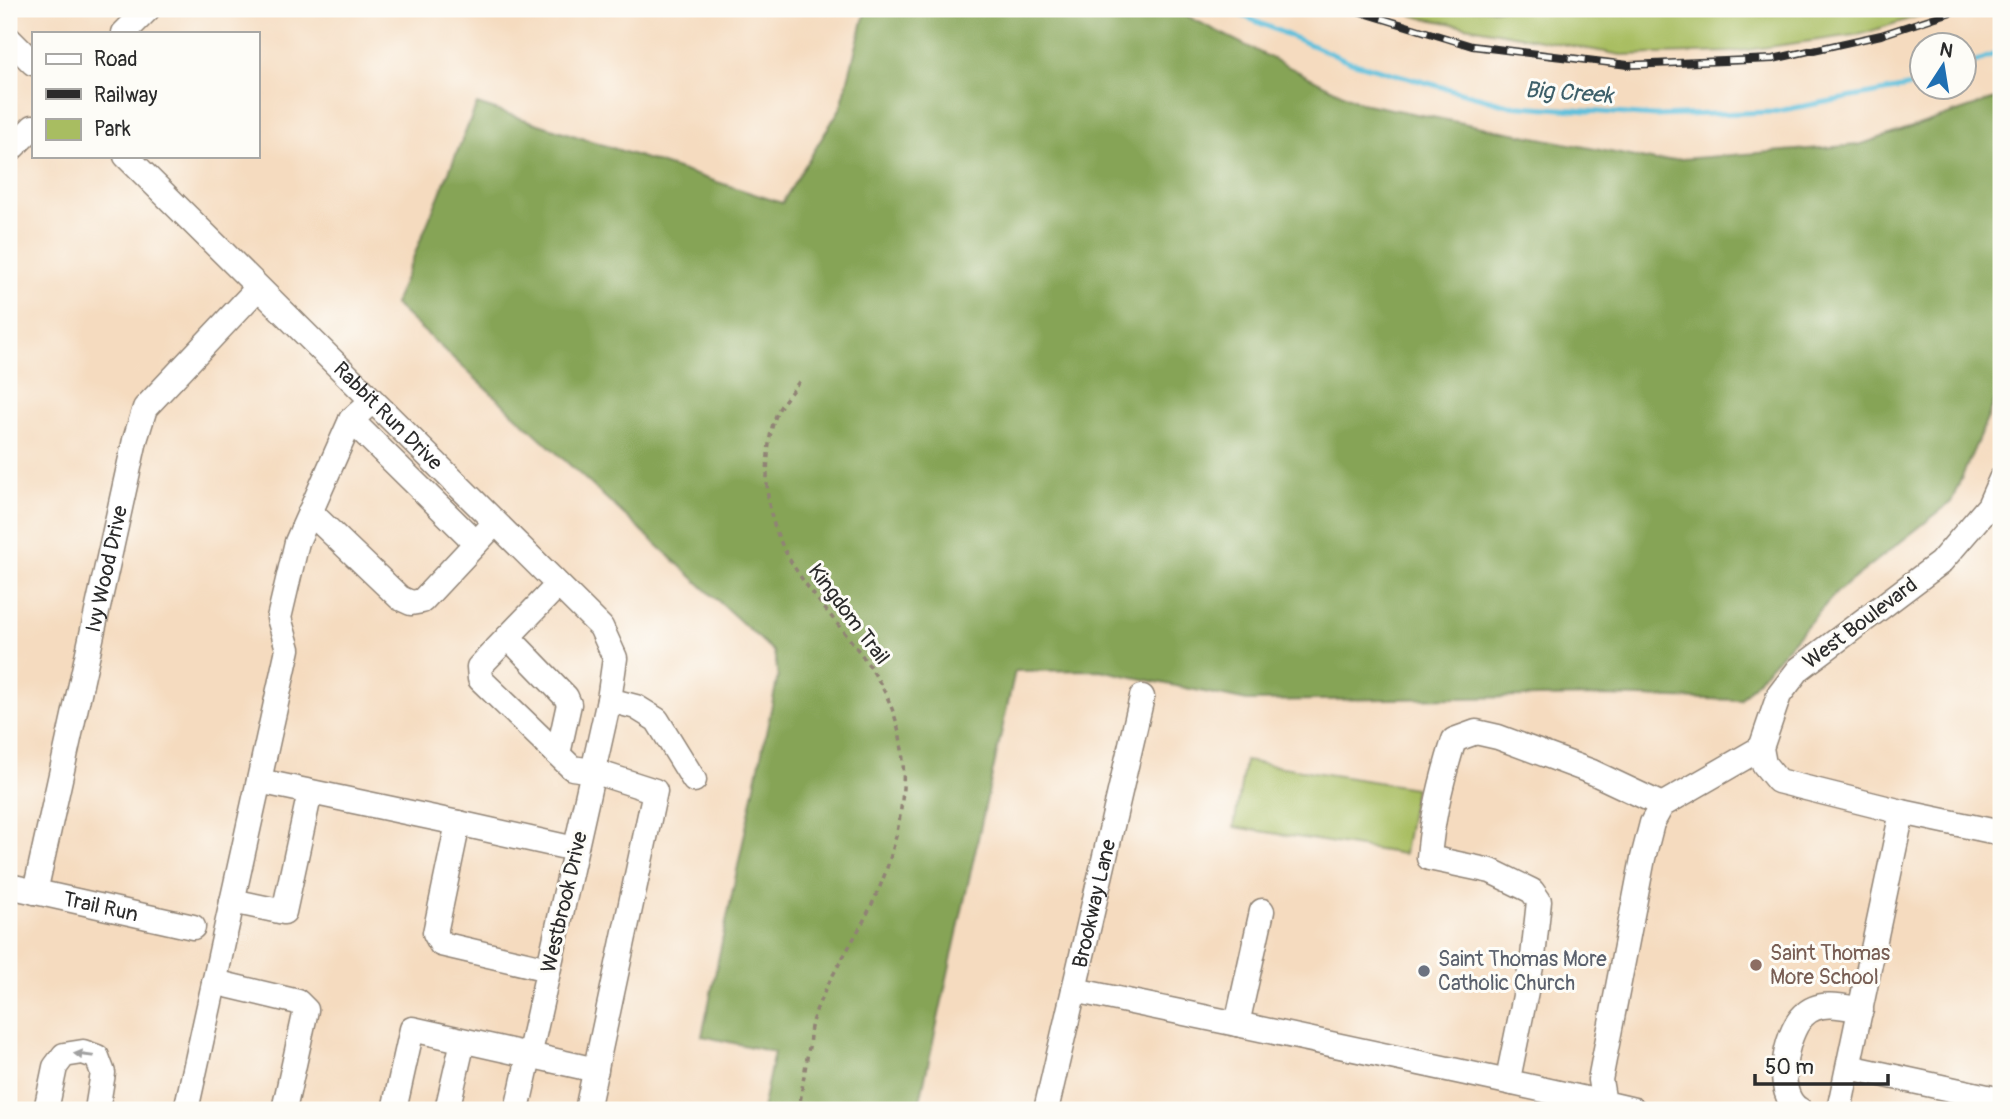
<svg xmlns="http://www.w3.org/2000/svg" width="2010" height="1119" font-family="Pangolin,sans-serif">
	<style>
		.green { fill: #a8bd61; stroke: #6a7446; stroke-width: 2 }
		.forest { fill: #86a457; stroke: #586841; stroke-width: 2 }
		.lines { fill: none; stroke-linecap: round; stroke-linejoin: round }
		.stream { stroke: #5ec0dc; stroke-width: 5 }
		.minor-casing { stroke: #908375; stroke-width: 27 }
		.path { stroke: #908375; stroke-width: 3.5; stroke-dasharray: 5 5; stroke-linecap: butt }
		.minor { stroke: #fff; stroke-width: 24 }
		.rail-casing { stroke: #2b2b2b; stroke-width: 8 }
		.rail { stroke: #fdfcf7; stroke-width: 5; stroke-dasharray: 16; stroke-linecap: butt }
		.oneway { fill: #a0a0a0 }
		.education-dot { fill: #8d6e63; stroke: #fdfcf7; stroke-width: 2.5 }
		.worship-dot { fill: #6b7280; stroke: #fdfcf7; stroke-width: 2.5 }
		.labels { text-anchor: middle; stroke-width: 6; stroke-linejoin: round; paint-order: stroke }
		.street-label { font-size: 21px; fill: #2b2b2b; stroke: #fdfcf7 }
		.education-label { font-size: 21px; fill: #785e54; stroke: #fdfcf7; text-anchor: start }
		.worship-label { font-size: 21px; fill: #5b616d; stroke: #fdfcf7; text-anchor: start }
		.water-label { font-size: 23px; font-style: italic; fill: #3d5f69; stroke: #fdfcf7 }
	</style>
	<rect width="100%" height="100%" fill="#fdfcf7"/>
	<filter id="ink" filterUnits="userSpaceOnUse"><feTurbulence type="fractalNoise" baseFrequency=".0143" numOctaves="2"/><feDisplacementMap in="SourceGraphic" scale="14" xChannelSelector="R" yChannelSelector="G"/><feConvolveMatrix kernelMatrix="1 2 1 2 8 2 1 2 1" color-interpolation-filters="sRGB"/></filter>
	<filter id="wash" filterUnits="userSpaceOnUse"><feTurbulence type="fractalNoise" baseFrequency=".00686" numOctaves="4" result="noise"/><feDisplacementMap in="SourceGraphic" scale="28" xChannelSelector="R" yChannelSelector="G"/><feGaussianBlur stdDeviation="1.57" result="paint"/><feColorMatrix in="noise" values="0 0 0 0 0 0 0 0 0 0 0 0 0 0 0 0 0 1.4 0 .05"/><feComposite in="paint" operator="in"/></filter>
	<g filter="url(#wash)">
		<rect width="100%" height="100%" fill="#f5dbbf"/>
		<path class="green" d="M1393 9H1940L1862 34 1732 52 1621 55 1422 18Z
			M1245 761 1415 788 1404 854 1234 827Z"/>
		<path class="forest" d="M866 9H1173L1361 103 1656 161 1859 145 2001 97V387L1951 502 1837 592 1740 700 1604 696 1247 701 1100 670 1015 671 918 1110H762L774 1052 702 1036 778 676 774 652 394 304 477 104 782 203 841 107Z"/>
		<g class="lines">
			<path class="stream" d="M1227 9 1351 62 1508 105 1654 116 1772 112 1923 84
				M1965 67 2001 51"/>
		</g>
	</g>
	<g filter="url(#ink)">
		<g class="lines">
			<g class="minor-casing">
				<g id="minor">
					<path d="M124 33 148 9"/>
					<path d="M9 39 33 63"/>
					<path d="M9 151 33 127"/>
					<path id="s1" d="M126 156 601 627 615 658 609 700 517 1110"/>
					<path d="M351 420 476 543"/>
					<path d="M2001 479 1989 506 1940 563 1799 669 1779 695 1761 748 1764 764 1778 781 1902 812 2001 833"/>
					<path d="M310 512 400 598 411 603 422 601 495 523"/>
					<path d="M558 585 479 667 480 679 572 768 593 771 655 791 587 1110"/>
					<path d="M508 637 566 697 569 704 558 754"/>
					<path d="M609 700 636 707 657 720 694 780"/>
					<path d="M259 781 458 823"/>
					<path id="s2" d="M9 886 193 927"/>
					<path id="s3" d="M35 892 135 440 145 408 258 288"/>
					<path d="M232 901 284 912 310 792"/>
					<path d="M548 969 441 944 435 933 458 823 575 849"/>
					<path d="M214 982 298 1002 306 1010 284 1110"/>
					<path d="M1074 990 1237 1024 1262 911"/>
					<path d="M1237 1024 1513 1083"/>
					<path d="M1849 1067 2001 1100"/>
					<path d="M1604 1103 1513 1083 1509 1074 1533 957 1539 901 1532 891 1491 871 1429 858C1432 818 1442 778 1454 740L1476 732 1498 737 1592 772 1662 805"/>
					<path d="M46 1110 55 1067 64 1055 83 1052 97 1057 103 1073 97 1110"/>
					<path d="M186 1110 288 649 279 618 297 542 351 420 372 401"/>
					<path d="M394 1110 412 1029 596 1070"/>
					<path d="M447 1110 463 1041"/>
					<path id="s4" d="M1046 1110 1142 697"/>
					<path d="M1634 1110 1604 1103 1600 1080 1643 858 1652 823 1662 805 1761 748"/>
					<path d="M1800 1110C1773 1096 1785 1034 1803 1016 1818 1000 1842 1006 1861 1010"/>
					<path d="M1839 1110 1902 812"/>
				</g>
			</g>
			<path class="path" d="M799 1110C802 1089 805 1068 809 1047 810 1037 810 1026 814 1016 828 978 852 945 870 908 897 856 913 781 897 724 871 629 765 583 767 476 768 454 768 430 779 409 785 399 794 389 801 379"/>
			<use href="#minor" class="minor"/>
			<g class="rail-casing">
				<path id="rail" d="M1351 9 1472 46 1628 65 1773 59 1881 35 1960 9"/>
			</g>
			<use href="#rail" class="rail"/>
		</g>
		<defs><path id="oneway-solid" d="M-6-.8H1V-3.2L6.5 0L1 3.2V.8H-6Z" transform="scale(1.75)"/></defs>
		<use class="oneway" href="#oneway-solid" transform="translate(84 1055) rotate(-172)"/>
	</g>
	<circle class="education-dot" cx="1756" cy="965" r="7"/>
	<circle class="worship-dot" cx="1424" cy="971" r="7"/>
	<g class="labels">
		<g class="street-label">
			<text dy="7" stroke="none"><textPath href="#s1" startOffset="369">Rabbit Run Drive</textPath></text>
			<text dy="7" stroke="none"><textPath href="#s3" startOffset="331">Ivy Wood Drive</textPath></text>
			<text transform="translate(849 614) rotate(53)" y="7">Kingdom Trail</text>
			<text transform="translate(1860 623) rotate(-37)" y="7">West Boulevard</text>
			<text transform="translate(564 902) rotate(-77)" y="7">Westbrook Drive</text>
			<text dy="7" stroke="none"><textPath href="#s4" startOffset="212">Brookway Lane</textPath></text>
			<text dy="7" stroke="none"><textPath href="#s2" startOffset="94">Trail Run</textPath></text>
		</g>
		<g class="education-label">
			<text x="1770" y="960">Saint Thomas<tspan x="1770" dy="24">More School</tspan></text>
		</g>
		<g class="worship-label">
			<text x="1438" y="966">Saint Thomas More<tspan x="1438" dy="24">Catholic Church</tspan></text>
		</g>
		<g class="water-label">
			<text transform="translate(1569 92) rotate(4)" y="8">Big Creek</text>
		</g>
	</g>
	<rect width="2010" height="1119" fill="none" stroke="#fdfcf7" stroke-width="35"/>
	<rect x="32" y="32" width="228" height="126" fill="#fdfcf7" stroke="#a9a8a5" stroke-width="2"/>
	<rect x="46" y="54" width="35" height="10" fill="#ffffff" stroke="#a9a8a5" stroke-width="2"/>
	<text x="94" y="66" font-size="21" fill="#2b2b2b">Road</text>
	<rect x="46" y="89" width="35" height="10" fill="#2b2b2b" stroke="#a9a8a5" stroke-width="2"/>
	<text x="94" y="102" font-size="21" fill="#2b2b2b">Railway</text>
	<rect x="46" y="119" width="35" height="21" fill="#a8bd61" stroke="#a9a8a5" stroke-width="2"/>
	<text x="94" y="136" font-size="21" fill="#2b2b2b">Park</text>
	<g transform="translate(1943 66) rotate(12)"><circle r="33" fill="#fdfcf7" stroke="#a9a8a5" stroke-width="2"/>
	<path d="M0-5L12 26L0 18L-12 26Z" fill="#1f6fb2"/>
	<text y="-10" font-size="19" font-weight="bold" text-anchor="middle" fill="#2b2b2b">N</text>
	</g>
	<path d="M1755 1074v10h133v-10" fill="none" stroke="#2b2b2b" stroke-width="3.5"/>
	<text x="1765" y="1074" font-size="21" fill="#2b2b2b" stroke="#fdfcf7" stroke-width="5" paint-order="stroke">50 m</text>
</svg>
